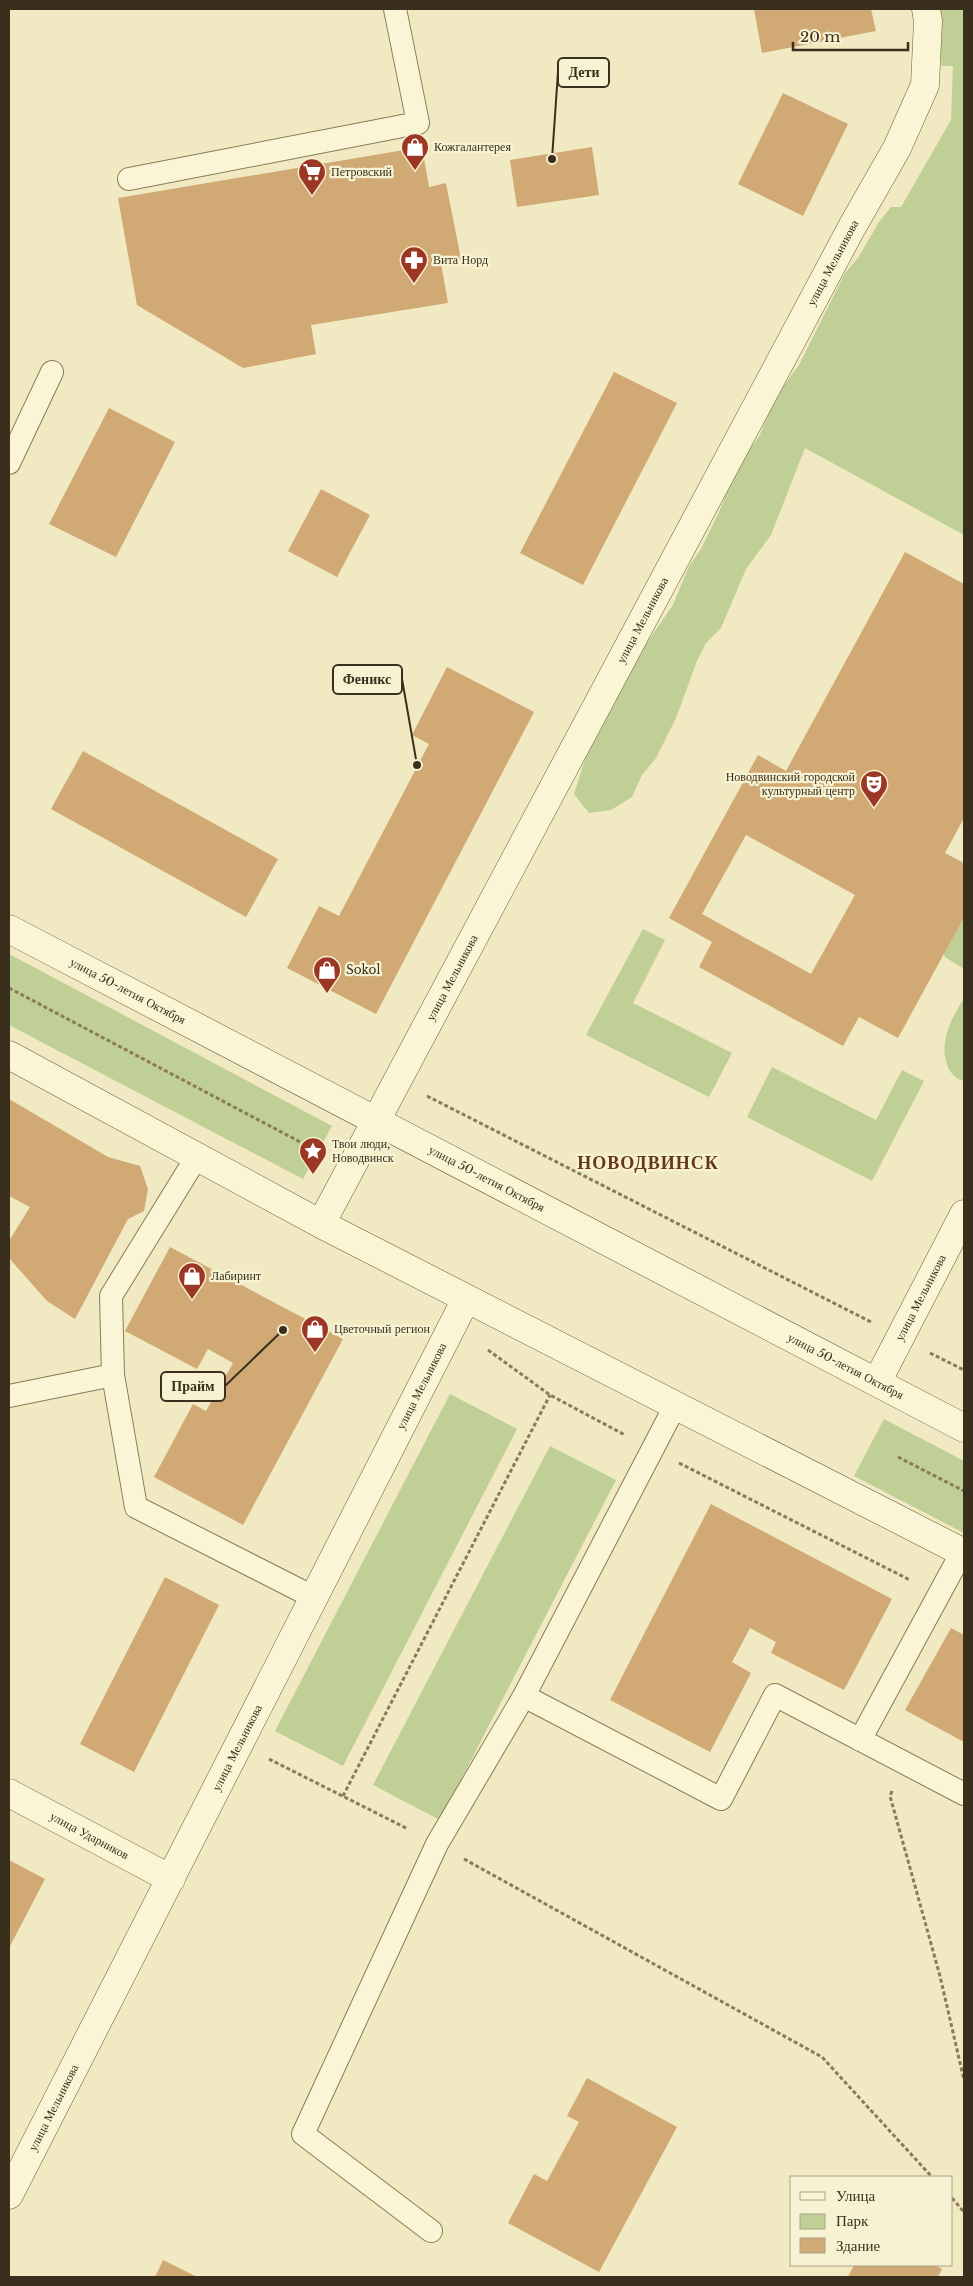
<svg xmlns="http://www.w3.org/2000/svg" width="973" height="2286" font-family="'Libre Baskerville',serif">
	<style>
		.green { fill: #bfcf95 }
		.building { fill: #d0a975; fill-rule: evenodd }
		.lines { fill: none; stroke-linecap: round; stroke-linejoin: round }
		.lane-casing { stroke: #8b7b58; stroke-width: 24 }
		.street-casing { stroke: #8b7b58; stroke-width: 29 }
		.secondary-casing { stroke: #6c5c3b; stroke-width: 29 }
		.path { stroke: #8b7b58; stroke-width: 3; stroke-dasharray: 4 2.5; stroke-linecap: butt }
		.lane { stroke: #faf5d5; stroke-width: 22 }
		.street { stroke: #faf5d5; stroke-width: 28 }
		.secondary { stroke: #faf5d5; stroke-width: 28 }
		.labels { text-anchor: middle; stroke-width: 4.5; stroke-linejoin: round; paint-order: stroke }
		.poi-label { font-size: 12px; fill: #3a2f1d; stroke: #f7f2d1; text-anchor: start }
		.street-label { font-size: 12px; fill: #3a2f1d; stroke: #f7f2d1 }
		.district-label { font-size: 18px; font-weight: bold; letter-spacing: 1px; fill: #68371a; stroke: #f7f2d1 }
		.leader { fill: none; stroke: #3a2f1d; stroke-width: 2 }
		.callout-dot { fill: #3a2f1d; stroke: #f7f2d1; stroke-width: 2 }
		.callout { fill: #f7f2d1; stroke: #3a2f1d; stroke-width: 2 }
		.callout-label { font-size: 14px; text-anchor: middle; font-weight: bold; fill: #3a2f1d }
	</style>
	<rect width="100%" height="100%" fill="#f0e9c1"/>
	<path class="green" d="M938 9H964V535L805 448 771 535 746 569 721 628 706 643 697 661 676 718 656 758 642 775 632 797 611 810 589 813 574 794 587 753 626 673 673 605 689 566 701 549 719 512 736 470 746 453 759 437 774 399 799 365 845 273 858 258 879 222 891 207H901L951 120 953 66H942L938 44Z
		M964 881V969L945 957 940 946Z
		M643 929 665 940 633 1003 732 1053 709 1097 586 1035Z
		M9 954 332 1126 303 1179 9 1025Z
		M964 998V1081C958 1080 952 1075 949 1069 937 1045 951 1019 964 998Z
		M772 1067 876 1120 902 1070 924 1081 872 1181 747 1117Z
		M450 1394 517 1429 343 1766 275 1731Z
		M884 1419 964 1461V1533L854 1476Z
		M550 1446 616 1480 440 1820 373 1785Z"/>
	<path class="building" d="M754 9H871L876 31 762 53Z
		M783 93 848 124 803 216 738 184Z
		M422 147 429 187 446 183 461 259 441 263 448 303 311 325 316 354 243 368 137 305 118 198Z
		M592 147 599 195 517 207 510 160Z
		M614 372 677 403 583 585 520 553Z
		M109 408 175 442 116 557 49 524Z
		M321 489 370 515 337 577 288 551Z
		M905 552 964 584V818L945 853 964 863V917L898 1038 859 1017 843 1046 699 967 712 942 669 918 758 755 786 771ZM746 835 855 895 811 974 702 914Z
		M447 667 534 712 376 1014 287 968 319 906 339 916 429 744 412 735Z
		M83 751 278 859 246 917 51 809Z
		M9 1099 108 1157 140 1166 148 1189 144 1211 128 1219 75 1319 47 1301 9 1258V1241L30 1207 9 1196Z
		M170 1247 343 1339 243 1525 154 1477 193 1404 206 1411 233 1363 208 1349 197 1369 125 1331Z
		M711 1504 892 1599 844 1690 771 1653 776 1642 750 1628 732 1662 751 1673 710 1752 610 1700Z
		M165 1577 219 1605 134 1772 80 1744Z
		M951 1628 964 1635V1742L905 1710Z
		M9 1860 45 1879 9 1948Z
		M587 2078 677 2127 599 2272 508 2223 534 2174 547 2181 579 2122 567 2116Z
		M163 2260 197 2277H155Z
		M854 2265H935L942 2269 938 2277H848Z"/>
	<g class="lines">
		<g class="lane-casing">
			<path id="lane" d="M129 179 418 123 395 9
				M9 463 52 372
				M196 1158 111 1296 113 1375 136 1507 313 1597
				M9 1396 113 1375
				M675 1406 524 1696 721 1799 775 1695 964 1794
				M860 1740 962 1552
				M431 2231 303 2134 437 1844 524 1696"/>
		</g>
		<g class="street-casing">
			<g id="street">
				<path id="s1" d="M9 1793 171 1879"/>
			</g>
		</g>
		<g class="secondary-casing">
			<g id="secondary">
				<path id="s2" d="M9 929 964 1428"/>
				<path d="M9 1055 321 1224 964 1553"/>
				<path id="s3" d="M321 1224 852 227 897 148 925 85 928 21 926 9"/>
				<path id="s4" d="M877 1382 964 1214"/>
				<path id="s5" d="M9 2195 466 1299"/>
			</g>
		</g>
		<path class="path" d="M9 988 321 1153
			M427 1096 871 1322
			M488 1350 550 1395 625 1435
			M930 1353 964 1370
			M898 1457 964 1491
			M679 1463 910 1580
			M269 1759 408 1829
			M892 1791 890 1796 940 1976 964 2080
			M343 1796 550 1395
			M464 1859 822 2057 932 2177
			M952 2198 964 2212"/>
		<use href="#lane" class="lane"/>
		<use href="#street" class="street"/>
		<use href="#secondary" class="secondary"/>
	</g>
	<defs>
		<g id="shop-pin" transform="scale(1.4375)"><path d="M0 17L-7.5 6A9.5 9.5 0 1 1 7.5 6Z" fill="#9c3725" stroke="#f7f2d1"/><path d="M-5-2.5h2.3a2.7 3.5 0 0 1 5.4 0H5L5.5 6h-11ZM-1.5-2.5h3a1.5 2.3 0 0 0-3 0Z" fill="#fff"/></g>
		<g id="supermarket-pin" transform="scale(1.4375)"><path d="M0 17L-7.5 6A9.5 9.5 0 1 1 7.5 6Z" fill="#9c3725" stroke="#f7f2d1"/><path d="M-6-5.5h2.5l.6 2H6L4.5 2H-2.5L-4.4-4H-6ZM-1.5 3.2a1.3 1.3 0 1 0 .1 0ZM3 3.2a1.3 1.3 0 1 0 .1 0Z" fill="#fff"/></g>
		<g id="pharmacy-pin" transform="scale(1.4375)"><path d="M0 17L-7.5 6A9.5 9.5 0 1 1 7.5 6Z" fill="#9c3725" stroke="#f7f2d1"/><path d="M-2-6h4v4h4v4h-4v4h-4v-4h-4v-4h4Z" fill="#fff"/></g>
		<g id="theatre-pin" transform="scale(1.4375)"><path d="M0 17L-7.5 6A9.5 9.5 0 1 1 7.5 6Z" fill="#9c3725" stroke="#f7f2d1"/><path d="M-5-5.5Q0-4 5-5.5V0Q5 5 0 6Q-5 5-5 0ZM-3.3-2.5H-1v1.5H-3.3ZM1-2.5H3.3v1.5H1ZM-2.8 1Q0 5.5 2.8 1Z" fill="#fff"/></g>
		<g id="sight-pin" transform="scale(1.4375)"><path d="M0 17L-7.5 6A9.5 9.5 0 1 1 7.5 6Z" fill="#9c3725" stroke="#f7f2d1"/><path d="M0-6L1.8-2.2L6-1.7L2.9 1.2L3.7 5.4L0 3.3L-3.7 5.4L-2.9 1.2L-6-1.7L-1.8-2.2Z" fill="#fff"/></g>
	</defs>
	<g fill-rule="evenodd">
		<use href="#shop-pin" x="415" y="147"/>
		<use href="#supermarket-pin" x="312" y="172"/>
		<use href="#pharmacy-pin" x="414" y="260"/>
		<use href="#theatre-pin" x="874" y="784"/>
		<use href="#shop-pin" x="327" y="970"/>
		<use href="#sight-pin" x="313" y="1151"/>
		<use href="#shop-pin" x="192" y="1276"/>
		<use href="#shop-pin" x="315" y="1329"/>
	</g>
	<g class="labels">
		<g class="poi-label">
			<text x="434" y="151">Кожгалантерея</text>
			<text x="331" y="176">Петровский</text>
			<text x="433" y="264">Вита Норд</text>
			<text x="855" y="781" text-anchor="end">Новодвинский городской<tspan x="855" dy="14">культурный центр</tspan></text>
			<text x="346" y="974">Sokol</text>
			<text x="332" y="1148">Твои люди,<tspan x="332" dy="14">Новодвинск</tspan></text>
			<text x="211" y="1280">Лабиринт</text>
			<text x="334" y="1333">Цветочный регион</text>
		</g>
		<g class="street-label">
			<text dy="4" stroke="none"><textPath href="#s3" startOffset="1089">улица Мельникова</textPath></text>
			<text dy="4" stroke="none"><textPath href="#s3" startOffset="684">улица Мельникова</textPath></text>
			<text dy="4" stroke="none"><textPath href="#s3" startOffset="279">улица Мельникова</textPath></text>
			<text dy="4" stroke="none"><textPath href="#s2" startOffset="134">улица 50-летия Октября</textPath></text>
			<text dy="4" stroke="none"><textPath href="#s2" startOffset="539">улица 50-летия Октября</textPath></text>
			<text dy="4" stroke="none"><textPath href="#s4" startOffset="95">улица Мельникова</textPath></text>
			<text dy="4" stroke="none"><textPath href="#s2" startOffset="944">улица 50-летия Октября</textPath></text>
			<text dy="4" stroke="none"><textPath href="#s5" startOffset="908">улица Мельникова</textPath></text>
			<text dy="4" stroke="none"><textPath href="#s5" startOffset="502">улица Мельникова</textPath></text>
			<text dy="4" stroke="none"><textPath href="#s1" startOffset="91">улица Ударников</textPath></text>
			<text dy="4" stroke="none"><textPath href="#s5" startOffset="98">улица Мельникова</textPath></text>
		</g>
		<g class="district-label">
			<text x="648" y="1169">НОВОДВИНСК</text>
		</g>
	</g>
	<path class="leader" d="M552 159L558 72M417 765L402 679M283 1330L225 1386"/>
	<g class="callout-dot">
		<circle cx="552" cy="159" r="5"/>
		<circle cx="417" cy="765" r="5"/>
		<circle cx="283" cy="1330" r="5"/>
	</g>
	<g class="callout">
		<rect x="558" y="58" width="51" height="29" rx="5"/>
		<rect x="333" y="665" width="69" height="29" rx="5"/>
		<rect x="161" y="1372" width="64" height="29" rx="5"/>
	</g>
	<g class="callout-label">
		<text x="584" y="77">Дети</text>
		<text x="367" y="684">Феникс</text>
		<text x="193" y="1391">Прайм</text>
	</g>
	<rect width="973" height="2286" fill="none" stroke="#3a2f1d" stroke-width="20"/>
	<rect x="790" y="2176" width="162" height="90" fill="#f7f2d1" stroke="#aba489"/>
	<rect x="800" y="2192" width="25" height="8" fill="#faf5d5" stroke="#aba489"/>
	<text x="836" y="2201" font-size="15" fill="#3a2f1d">Улица</text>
	<rect x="800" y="2214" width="25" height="15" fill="#bfcf95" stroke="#aba489"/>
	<text x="836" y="2226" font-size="15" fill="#3a2f1d">Парк</text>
	<rect x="800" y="2238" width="25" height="15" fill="#d0a975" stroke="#aba489"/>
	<text x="836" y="2251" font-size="15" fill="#3a2f1d">Здание</text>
	<path d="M793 42v8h115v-8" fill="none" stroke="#3a2f1d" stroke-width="2.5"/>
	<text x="800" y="42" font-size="15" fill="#3a2f1d" stroke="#f7f2d1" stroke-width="4" paint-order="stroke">20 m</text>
</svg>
